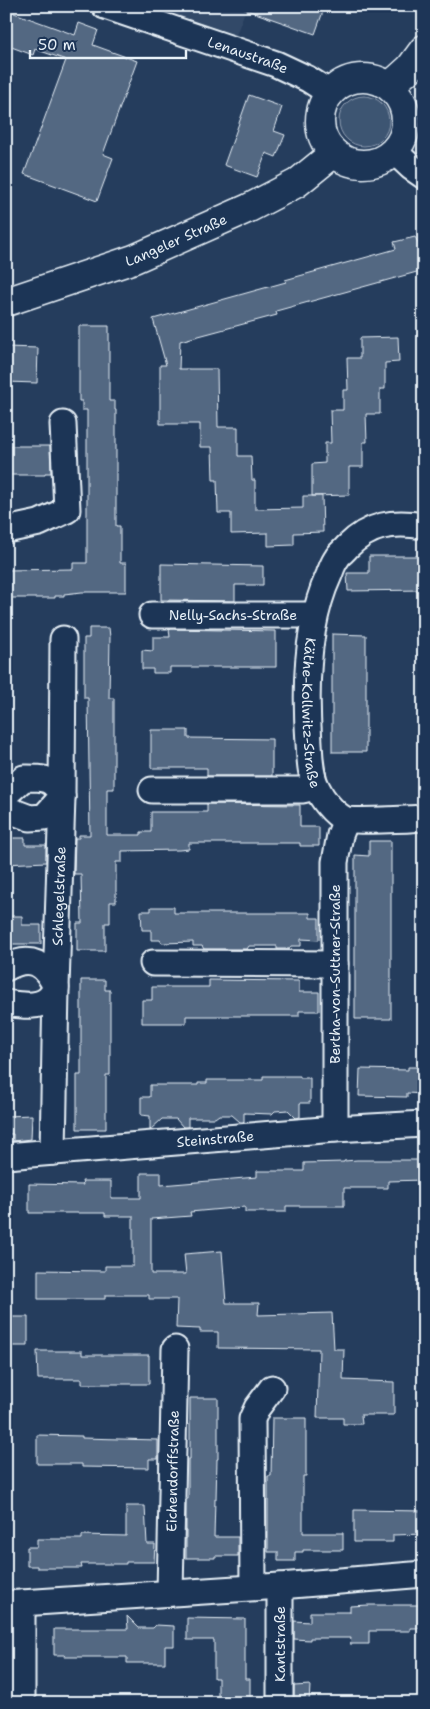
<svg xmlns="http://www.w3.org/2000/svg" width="430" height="1709" font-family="'Shantell Sans',sans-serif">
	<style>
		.built { fill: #334a68 }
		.green { fill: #3e5472; stroke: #93a2b5 }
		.building { fill: #536782; stroke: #e8f1f8 }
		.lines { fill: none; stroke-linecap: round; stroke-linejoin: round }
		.minor-casing { stroke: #e8f1f8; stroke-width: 29 }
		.tertiary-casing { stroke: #e8f1f8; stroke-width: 31 }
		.minor { stroke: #1d3557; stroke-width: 25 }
		.tertiary { stroke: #1d3557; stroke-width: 28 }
		.labels { text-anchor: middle; stroke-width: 5; stroke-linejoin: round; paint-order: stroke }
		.street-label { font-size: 14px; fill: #e8f1f8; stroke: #1d3557 }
	</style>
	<rect width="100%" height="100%" fill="#253d5d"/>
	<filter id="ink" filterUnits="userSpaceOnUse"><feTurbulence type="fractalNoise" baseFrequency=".02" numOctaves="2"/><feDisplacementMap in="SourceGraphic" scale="10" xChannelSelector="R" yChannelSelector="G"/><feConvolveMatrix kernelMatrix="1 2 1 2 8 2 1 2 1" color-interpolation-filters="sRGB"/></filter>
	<g filter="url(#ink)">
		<path class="built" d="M134 6H247L236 35 195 21 192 27Z"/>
		<path class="green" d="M339 121a25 25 0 1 1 50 0a25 25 0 1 1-50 0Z"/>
		<path class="building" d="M244 6H325L315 34 244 9Z
			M6 10 75 35 79 23 98 30 93 45 137 61 103 154 113 158 97 201 24 174 66 60 35 49 33 55 6 45Z
			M249 95 282 107 274 131 285 135 276 157 266 153 257 177 224 165Z
			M415 237 418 242 424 262V270L276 311 277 315 180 341 179 369H217L218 427H238V456H251L252 480H255V509L303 508V496H322L323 532 294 533V545L268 546V533L231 534V513H218L217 480H213L212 447H200V424H160V365H166L153 319 286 282 285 280 396 249 394 242Z
			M79 326H109V401H115V410H116V526H120V563H126V592H82L64 594V596H55V598H6V570L73 569V563H87V410H82V401H79Z
			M398 337 399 362 385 363V389H380V414H366L367 442H363V467H349V495L312 496V464L325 463V443H331L330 410H343V390H348L347 358H360V338Z
			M6 347 38 348 37 383 6 382Z
			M6 446H50L51 473H45V475H6Z
			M369 556H424V590L348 591 347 573H369Z
			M161 564 263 566V585H235V601L161 600Z
			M89 628H109L110 637 109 698H114V789H107V835H141V832H151V812H207V804L300 805V827H319V846H300V843H189V849L179 850 122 851V862H116V902H110V923H105V951H77V923H82L81 874H74L75 838H79V835H90L88 698H84V638H89Z
			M169 629 276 631V667H170V673H153V669H142V650L153 651V637H170Z
			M332 634 366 635V752H332Z
			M151 730H188V738L272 739V776H207V768H151Z
			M6 838H25V845H46V862L6 864Z
			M369 841H391V1019H355V855L369 856Z
			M151 907H174V913H310V918H319V940L301 939V946H291L289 949H277V946H249L247 949H204L202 946H193V942L162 943 160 940H151V930H142L141 911H151Z
			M6 916H22V925H41V944H6Z
			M81 980H105V990H110V1075H106V1129H77V1075H81Z
			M209 980 299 981V992H319V1011H299V1016H186V1023H142V1000H152V987H209Z
			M408 1067H424V1094L407 1093V1097L359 1096 360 1069 408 1070Z
			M263 1076H300V1078H310V1103H300V1117L296 1118 288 1110 275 1111 272 1114 244 1113V1122H240L232 1115H219L215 1118H188V1127H183L176 1119H162L150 1130V1116L141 1115V1097H150V1085H198V1083H207V1080H263Z
			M32 1115 31 1139 13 1141V1134H6V1116Z
			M357 1160H424V1180L388 1181V1188H344V1206H286V1212H245V1207L190 1212 191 1216 151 1219V1274H186L184 1254 222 1251 226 1303H259L258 1315 332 1313 334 1349H344L343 1380 394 1382V1415H361L362 1424H343V1418H317L319 1349 218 1348V1332H200V1329L176 1328 177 1299H149V1295H105V1299H38V1270L105 1271V1266H133V1216H105V1213H29V1184L83 1185 82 1181H111V1198H141V1173H161V1185L257 1177V1171H304V1163L344 1162V1161Z
			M6 1317H28V1346H6Z
			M37 1351H82V1355H149V1384H82V1379H38Z
			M190 1398H218V1459H217L216 1499H215L214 1537H238V1556H215V1558H186V1499H188V1459H190Z
			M272 1418H306V1476H303V1533H343V1550H303V1552H295V1561H278V1552H268V1476H271Z
			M37 1435 82 1436V1438L158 1440V1459H149V1468L82 1467V1464H37Z
			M126 1506H145L147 1544H155L154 1562H126V1564H81L82 1568H37V1566H27V1547H37V1539H82V1535L126 1536Z
			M354 1510 424 1511V1534L393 1535V1542H354Z
			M369 1605H424V1628H410V1631H369V1644H350L351 1638H310V1640L294 1639V1621L310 1622V1612H350V1606Z
			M127 1616 139 1628H153L156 1625 174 1626V1646H165V1663H127V1657H64L65 1655H54V1629H128Z
			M187 1618 245 1619V1679H250V1703H218V1678H214V1640H187Z
			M310 1685 309 1703H294V1686Z"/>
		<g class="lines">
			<g class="minor-casing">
				<g id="minor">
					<path id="s1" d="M105 6 276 64 308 79 330 93"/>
					<path d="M395 152 411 167 424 176"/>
					<path id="s2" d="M424 526C393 521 370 524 347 547 344 551 339 554 337 558 333 563 331 570 329 575 306 625 305 690 309 743 310 758 310 775 317 788 322 799 333 813 344 819 351 822 412 819 424 818"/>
					<path d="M6 530 39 523 67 510 63 424"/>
					<path id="s3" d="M152 615H315"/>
					<path d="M152 790H302L316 787"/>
					<path d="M6 794 24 778C44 778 53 777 62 797L44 817 30 818 6 809"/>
					<path d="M153 963 335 964"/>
					<path d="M6 968C30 954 46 963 56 988 54 991 52 995 49 998 39 1009 19 1005 6 1003"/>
					<path d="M335 1129V862L340 835 346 820"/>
					<path id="s4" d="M53 1152 56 988 62 797 63 639"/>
					<path id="s5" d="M6 1156 335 1129 424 1124"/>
					<path d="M280 1586V1703"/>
					<path d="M253 1587 252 1419 257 1408 272 1388"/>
					<path id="s6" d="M170 1593 175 1349"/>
					<path d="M6 1604 280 1586 424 1574"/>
					<path d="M22 1703V1603"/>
				</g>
			</g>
			<g class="tertiary-casing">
				<g id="tertiary">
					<circle cx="363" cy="121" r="43"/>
					<path d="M390 86 410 68 424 49"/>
					<path id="s7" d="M6 302 134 259 249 208 297 183 334 153"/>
				</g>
			</g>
			<use href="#minor" class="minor"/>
			<use href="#tertiary" class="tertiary"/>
		</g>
	</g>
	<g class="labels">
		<g class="street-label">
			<text dy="5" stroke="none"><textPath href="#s1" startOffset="151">Lenaustraße</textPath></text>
			<text dy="5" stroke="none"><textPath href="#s7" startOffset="181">Langeler Straße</textPath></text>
			<text dy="5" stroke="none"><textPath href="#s3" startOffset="81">Nelly-Sachs-Straße</textPath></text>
			<text dy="5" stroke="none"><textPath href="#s2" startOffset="258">Käthe-Kollwitz-Straße</textPath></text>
			<text dy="5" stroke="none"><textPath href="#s4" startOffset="256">Schlegelstraße</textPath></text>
			<text transform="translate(335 974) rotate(-90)" y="5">Bertha-von-Suttner-Straße</text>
			<text dy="5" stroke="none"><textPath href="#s5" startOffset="210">Steinstraße</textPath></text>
			<text dy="5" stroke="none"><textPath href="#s6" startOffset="122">Eichendorffstraße</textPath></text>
			<text transform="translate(280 1644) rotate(-90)" y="5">Kantstraße</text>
		</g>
	</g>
	<rect width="430" height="1709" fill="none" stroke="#1d3557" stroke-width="25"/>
	<rect x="12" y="12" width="405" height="1684" fill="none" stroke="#e8f1f8" stroke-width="2" filter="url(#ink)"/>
	<path d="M30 50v8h156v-8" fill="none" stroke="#e8f1f8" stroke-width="2.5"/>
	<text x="38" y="50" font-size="15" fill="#e8f1f8" stroke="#1d3557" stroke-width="4" paint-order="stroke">50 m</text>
</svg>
